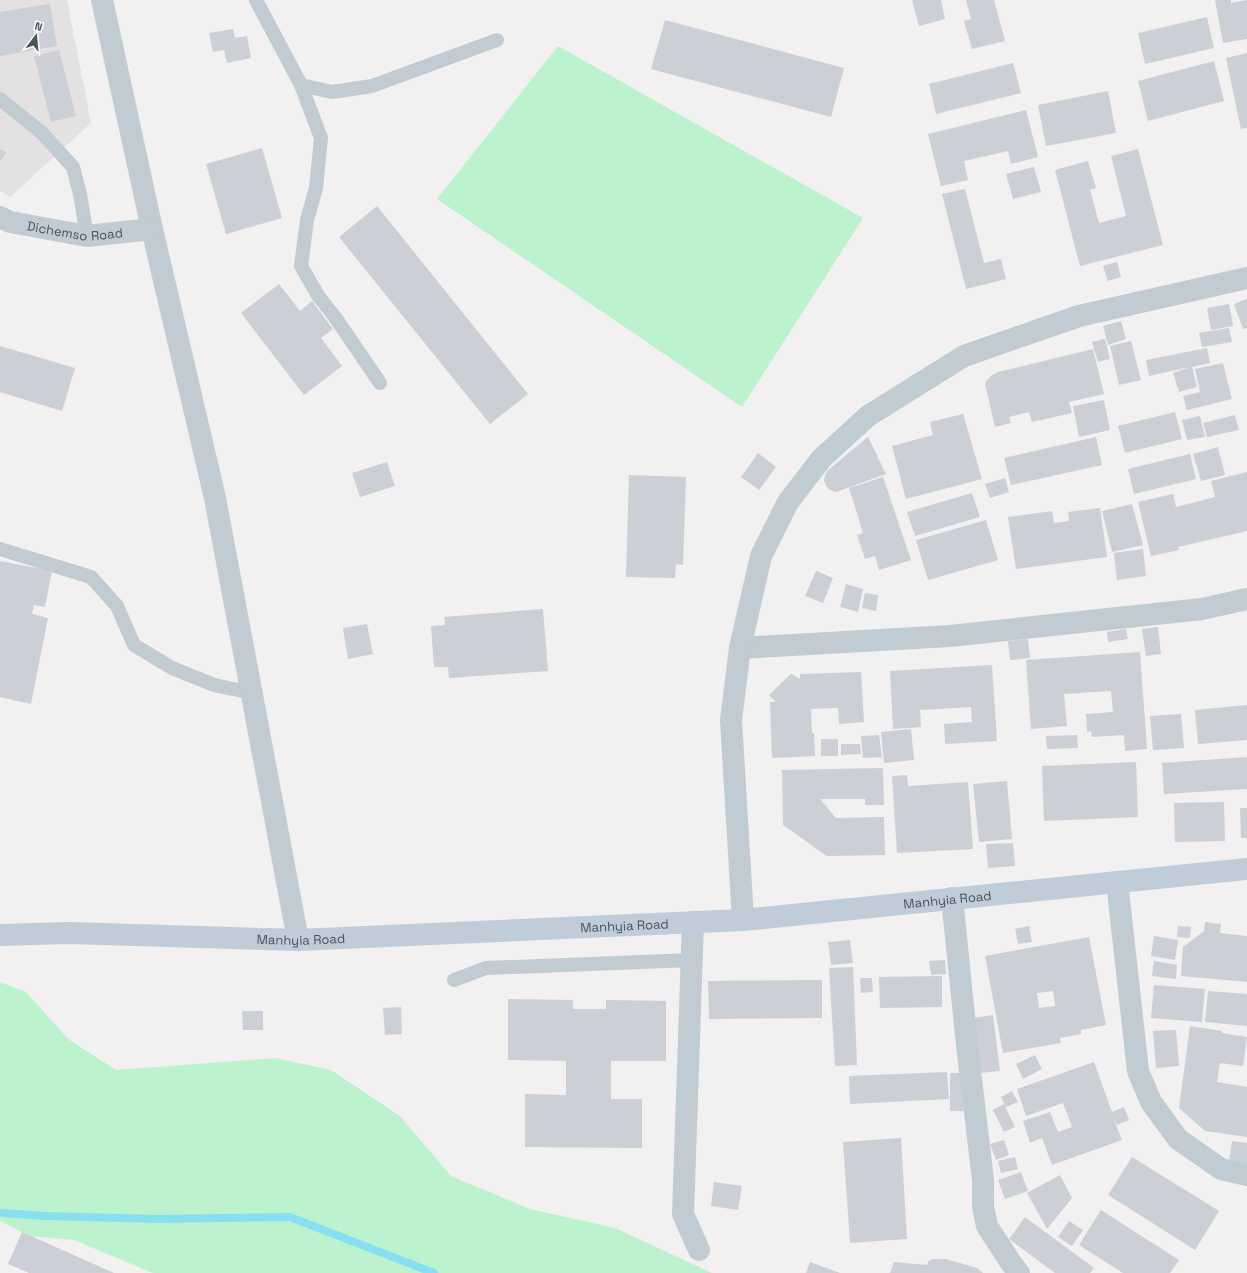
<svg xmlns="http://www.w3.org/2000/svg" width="1247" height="1273" font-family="'Space Grotesk',sans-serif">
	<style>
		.education { fill: #e3e1e2 }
		.green { fill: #bdf2cf }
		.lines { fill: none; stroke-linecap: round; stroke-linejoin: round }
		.stream { stroke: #88dff1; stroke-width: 8 }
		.building { fill: #cccfd5; fill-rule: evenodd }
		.service { stroke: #c0cbd2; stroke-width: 14 }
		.minor { stroke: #c0cbd2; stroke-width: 22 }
		.secondary { stroke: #c0ccd8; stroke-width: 22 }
		.labels { text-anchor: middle; stroke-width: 3; stroke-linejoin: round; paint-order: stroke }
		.street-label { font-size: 13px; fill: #47545e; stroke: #fff }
	</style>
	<rect width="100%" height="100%" fill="#f2f0f0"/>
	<path class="education" d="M0 0H67L91 123 10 197 0 191Z"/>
	<path class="green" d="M558 46 863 218 742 407 437 199Z
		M0 982 26 992 68 1039 116 1070 275 1058 331 1070 400 1116 451 1176 530 1209 615 1228 712 1273H153L74 1240 30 1236 0 1221Z"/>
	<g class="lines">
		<path class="stream" d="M0 1213 46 1216 157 1219 290 1217 434 1273"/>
	</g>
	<path class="building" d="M912 0H941L945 19 919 26Z
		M966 0H994L1005 41 972 49 964 21 971 19Z
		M1215 0H1231V3L1247 0V39L1223 43Z
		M50 4 57 46 0 56V12Z
		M1207 17 1214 48 1145 64 1138 33Z
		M665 20 844 68 831 117 651 69Z
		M233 29 235 38 247 36 251 58 227 63 224 50 213 52 209 33Z
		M59 50 76 116 51 122 34 56Z
		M1247 53V128L1241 129 1226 58Z
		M1214 61 1224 101 1148 121 1138 81Z
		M1013 63 1021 93 936 114 929 84Z
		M1108 91 1116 133 1046 146 1038 105Z
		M1026 110 1038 157 1011 164 1008 151 964 161 968 180 941 186 928 134Z
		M262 148 282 218 226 234 206 164Z
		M0 149 6 152 0 162Z
		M1138 149 1163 245 1080 266 1055 170 1088 161 1096 188 1090 190 1099 223 1126 216 1111 156Z
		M1034 167 1041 192 1013 199 1006 174Z
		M965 189 984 263 1001 259 1006 279 966 289 942 194Z
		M377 206 528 394 490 424 339 237Z
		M1117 262 1121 277 1108 281 1103 266Z
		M279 284 300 311 312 301 333 329 321 338 342 366 304 395 241 313Z
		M1247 299V328L1243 329 1234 304Z
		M1229 304 1233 326 1211 330 1207 308Z
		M1121 321 1126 339 1108 345 1103 326Z
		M1229 328 1232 342 1202 347 1199 333Z
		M1105 339 1110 359 1098 362 1092 342Z
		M1131 341 1141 380 1119 385 1110 346Z
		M0 346 75 368 62 411 0 392Z
		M1207 348 1210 363 1192 367 1197 387 1179 392 1173 373 1190 367 1149 376 1146 360Z
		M1093 349 1104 394 1069 402 1072 413 1032 422 1029 412 1009 417 1011 423 995 427 985 384 987 380 992 375 998 372Z
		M1223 363 1232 399 1187 410 1183 396 1200 392 1195 369Z
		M1104 400 1110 430 1079 437 1073 406Z
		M1175 412 1182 439 1125 453 1118 426Z
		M963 414 982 479 906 499 892 446 933 435 930 422Z
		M1235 415 1239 430 1207 437 1203 423Z
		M1200 416 1205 437 1187 440 1182 420Z
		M868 437 886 474 836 492 830 490 826 486 824 480 825 476 827 471Z
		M1096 437 1102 465 1011 485 1004 458Z
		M1218 447 1225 475 1201 481 1193 454Z
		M758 453 776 467 759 490 741 477Z
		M1190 454 1196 479 1134 494 1128 469Z
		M387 462 395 486 360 497 352 473Z
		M1247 472V531L1178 547 1179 550 1151 556 1138 502 1173 494 1176 507 1215 497 1211 481Z
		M629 475 686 477 683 565 676 564 675 578 626 577Z
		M883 477 911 560 879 570 875 556 865 559 857 535 863 533 849 488Z
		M1005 478 1009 492 990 498 985 484Z
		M972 493 980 517 915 536 907 512Z
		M1132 504 1143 545 1112 552 1102 511Z
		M1100 508 1107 557 1016 569 1008 517 1052 511 1054 523 1069 521 1068 512Z
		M986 520 998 560 928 580 916 540Z
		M1143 549 1146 576 1117 580 1114 553Z
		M0 561 52 571 45 607 34 605 32 614 48 618 31 704 0 697Z
		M816 571 833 578 823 603 805 596Z
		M846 584 863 589 858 612 840 607Z
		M865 593 878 595 876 611 862 608Z
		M543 609 548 671 449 678 448 667H434L431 626 445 625 444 617Z
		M367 624 373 654 348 659 343 628Z
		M1158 627 1161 654 1146 656 1142 629Z
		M1126 629 1128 639 1108 642 1107 632Z
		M1028 639 1030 658 1010 660 1008 641Z
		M1140 652 1147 749 1125 751 1124 735 1092 737 1091 731 1087 732 1086 714 1113 712 1111 691 1064 694 1067 726 1031 729 1026 660Z
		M992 665 997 741 945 744 944 724 972 722 971 707 920 710 921 727 893 729 890 671Z
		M861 672 864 722 839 724 838 708 811 709 812 733H814L815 756 772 758 770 702H776L769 695 791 674 800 679V674Z
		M1247 705V740L1198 744 1195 710Z
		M1181 714 1184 748 1153 750 1150 716Z
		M911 729 914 760 884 763 881 732Z
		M879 735 882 757 863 758 861 736Z
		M1077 735 1078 748 1047 749 1046 736Z
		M821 739H838V756H821Z
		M841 744H860L861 754 841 755Z
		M1247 757V789L1164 794 1162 763Z
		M1136 762 1138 817 1044 821 1042 766Z
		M883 768 884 805H865V799H820L836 818 884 817 885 855 827 856 783 825 782 770Z
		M907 775 908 786 968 782 973 849 897 853 892 776Z
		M1007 781 1012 839 979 842 973 784Z
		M1224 802 1225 841 1175 842 1174 803Z
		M1240 808H1247V838H1241Z
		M1013 843 1015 866 988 868 986 844Z
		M1205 922 1221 924 1220 933 1247 936V982L1181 976 1183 947 1204 931Z
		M1029 926 1032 942 1018 944 1015 929Z
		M1178 926 1191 927 1190 938 1177 937Z
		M1154 936 1178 940 1175 960 1151 956Z
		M1089 937 1106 1025 1081 1030V1034L1060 1038 1061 1043 1003 1053 985 956ZM1053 991 1055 1006 1039 1008 1037 993Z
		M850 940 853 963 831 965 828 942Z
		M945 960 946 974 931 975 929 961Z
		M1154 961 1177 965 1176 979 1152 976Z
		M853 967 857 1065 835 1066 829 968Z
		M942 976V1007L880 1008 879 977Z
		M860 978H872L873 992 861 993Z
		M822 980V1018L709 1019 708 981Z
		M1154 985 1205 989 1202 1022 1151 1018Z
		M1208 991 1247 994V1026L1205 1022Z
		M508 999 573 1000V1009H606V1000L666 1001V1061H611V1099H642V1148L525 1147V1094L566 1095V1061L508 1060Z
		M401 1007 402 1034 385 1035 383 1008Z
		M242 1011H263V1030H243Z
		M993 1015 1000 1071 980 1073 973 1018Z
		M1190 1026 1222 1031V1033L1247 1037 1243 1066 1220 1063 1217 1082 1247 1087V1137L1205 1131 1179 1108Z
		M1176 1030 1179 1066 1156 1068 1153 1031Z
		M1035 1055 1042 1069 1023 1079 1016 1064Z
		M1094 1062 1112 1112 1124 1107 1129 1120 1117 1125 1113 1117 1122 1140 1052 1165 1042 1138 1030 1143 1023 1121 1050 1112 1058 1132 1072 1127 1063 1103 1026 1116 1017 1089Z
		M947 1072 949 1099 850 1104 849 1076Z
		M950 1073H964L963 1111H950Z
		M1012 1091 1018 1102 1006 1107 1001 1097Z
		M1004 1104 1015 1127 1004 1132 993 1110Z
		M901 1138 907 1239 850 1243 843 1142Z
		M1004 1140 1009 1155 996 1160 990 1144Z
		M1232 1141 1247 1143V1164L1229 1161Z
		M1015 1157 1018 1169 1001 1173 998 1161Z
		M1132 1157 1219 1211 1195 1250 1108 1195Z
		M1021 1172 1028 1191 1005 1199 998 1180Z
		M1060 1175 1072 1198 1047 1229 1027 1193Z
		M714 1182 742 1186 738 1210 711 1206Z
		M1101 1210 1179 1260 1170 1273H1123L1079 1245Z
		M1025 1217 1094 1268 1090 1273H1055L1009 1239Z
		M1069 1221 1083 1230 1072 1246 1058 1237Z
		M22 1232 114 1273H29L8 1264Z
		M934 1259H946L977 1268 983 1273H890L894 1262 927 1265 929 1260Z
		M810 1262 840 1273H806Z"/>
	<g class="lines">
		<path class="service" d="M256 0 301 85 332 92 372 86 497 40
			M301 85 321 138 316 188 307 220 301 266 319 297 335 317 380 383
			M0 99 42 133 73 167 80 194 87 236
			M0 549 91 577 117 606 134 645 172 668 214 685 252 693
			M454 980 486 968 692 960"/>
		<g class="minor">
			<path d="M102 0 152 229 215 498 298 940"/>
			<path id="s1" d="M0 217 10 222 87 236 152 229"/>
			<path d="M740 648 950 636 1202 609 1247 599"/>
			<path d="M1117 882 1138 1071 1151 1102 1178 1139 1221 1169 1247 1175"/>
			<path d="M952 898 967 1045 983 1180V1207L987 1226 1011 1263 1019 1273"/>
			<path d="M743 920 731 720 740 648 761 556 788 502 822 458 868 416 964 356 1079 316 1247 278"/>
			<path d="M693 922 683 1214 699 1250"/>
		</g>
		<path class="secondary" id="s2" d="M0 935 69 933 298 940 743 920 1247 869"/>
	</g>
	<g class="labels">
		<g class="street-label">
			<text dy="5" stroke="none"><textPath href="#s1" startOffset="77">Dichemso Road</textPath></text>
			<text dy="5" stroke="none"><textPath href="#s2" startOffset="949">Manhyia Road</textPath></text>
			<text dy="5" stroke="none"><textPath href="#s2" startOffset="625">Manhyia Road</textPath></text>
			<text dy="5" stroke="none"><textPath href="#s2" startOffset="301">Manhyia Road</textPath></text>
		</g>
	</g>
	<g transform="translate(36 36) rotate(16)" stroke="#ffffff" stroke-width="3" paint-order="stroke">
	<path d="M0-3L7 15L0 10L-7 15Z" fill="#47545e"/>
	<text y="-6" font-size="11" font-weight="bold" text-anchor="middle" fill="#47545e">N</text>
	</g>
</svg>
